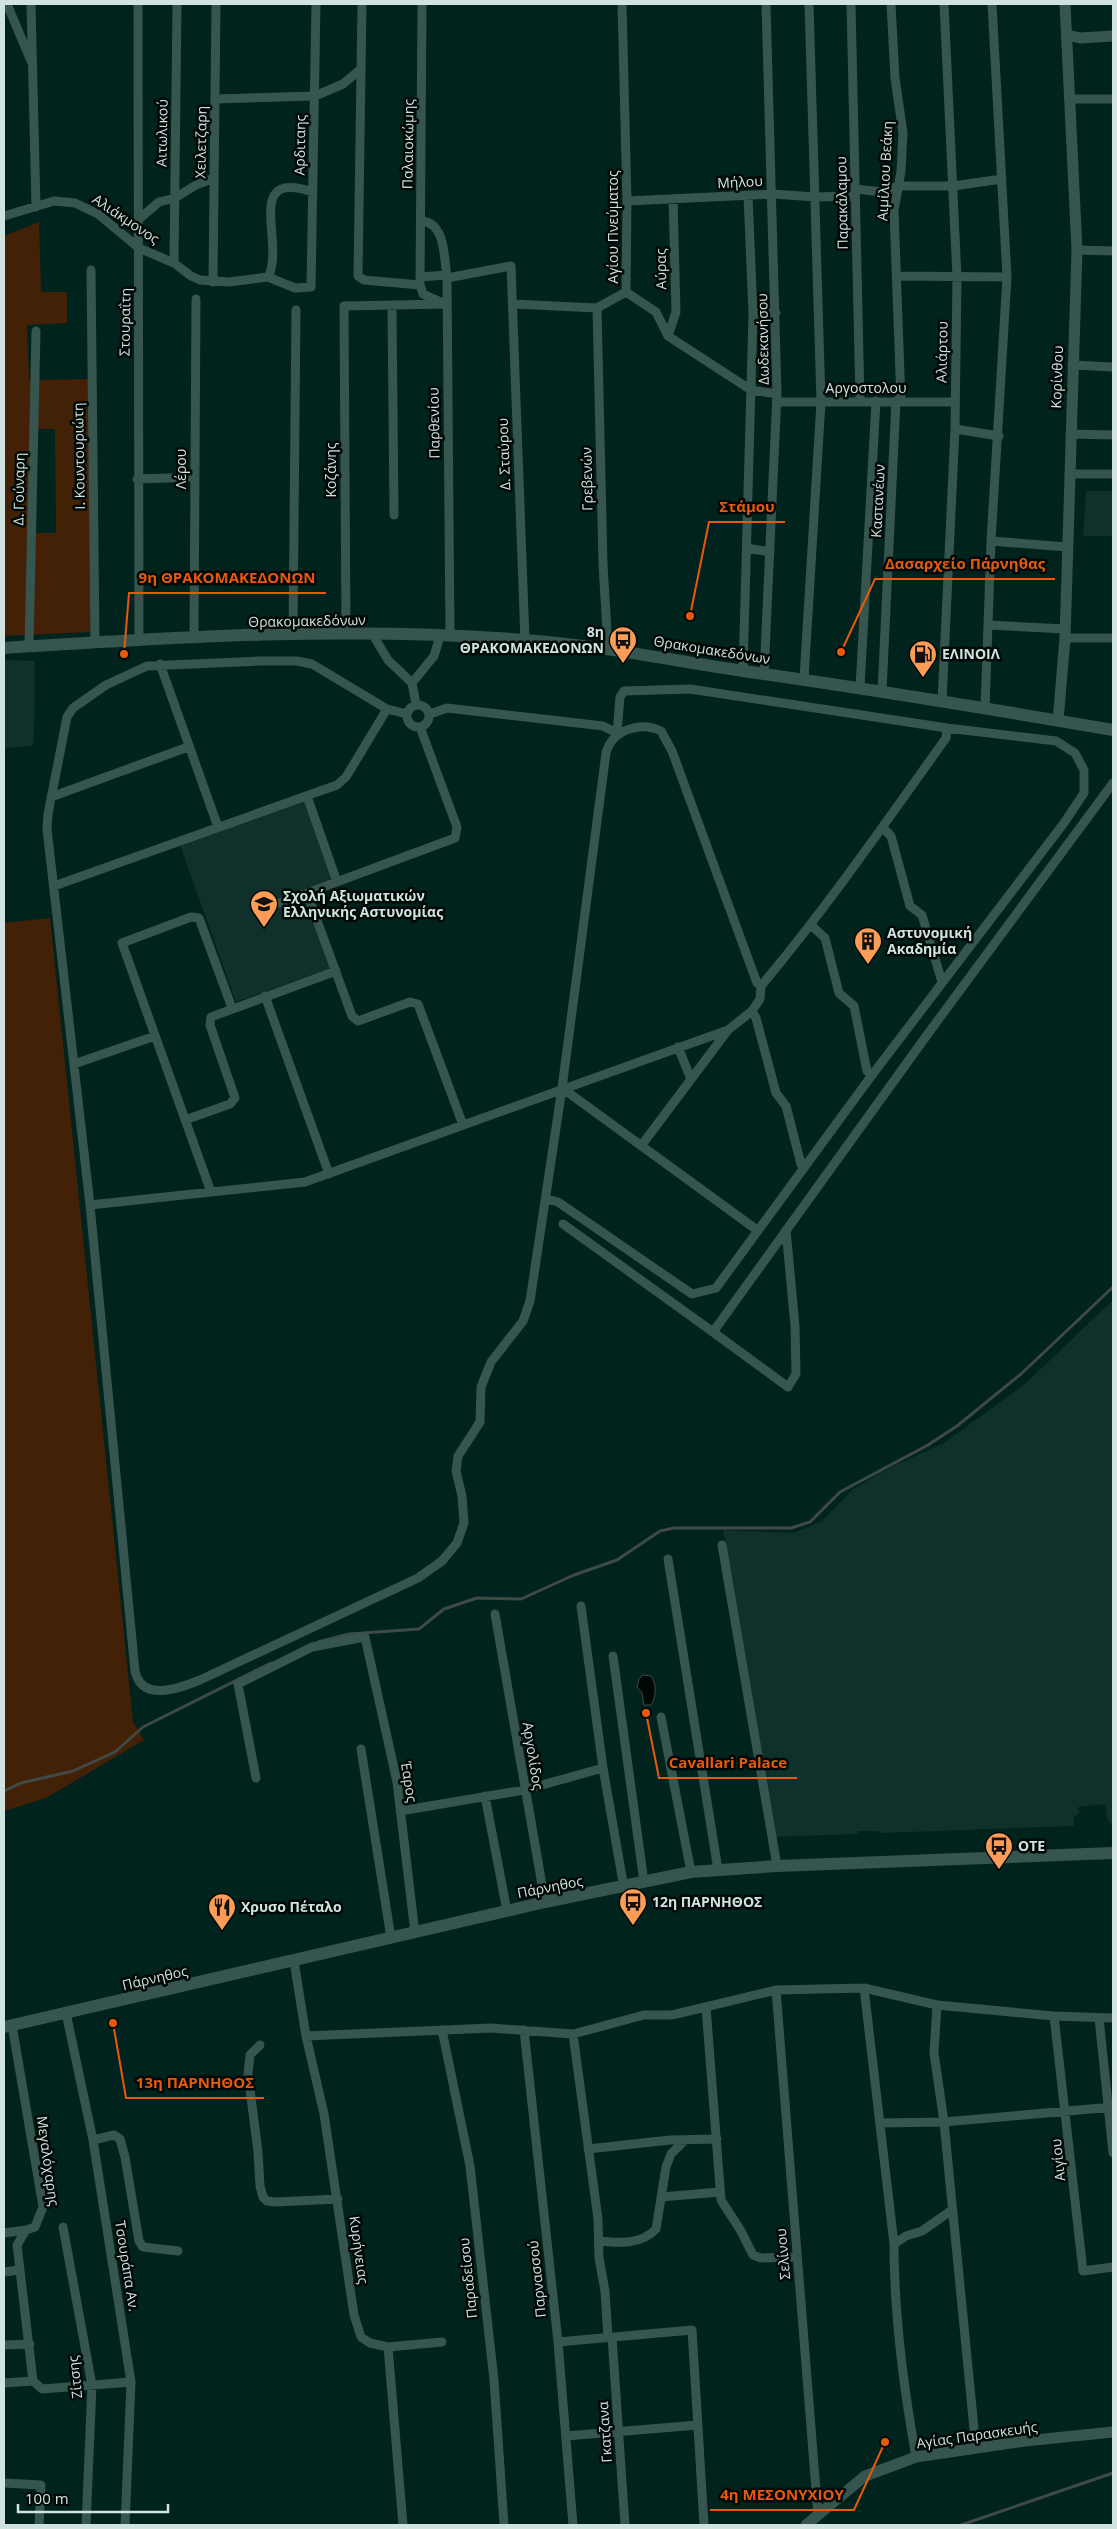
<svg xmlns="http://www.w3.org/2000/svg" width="1117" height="2529" font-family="'Open Sans',sans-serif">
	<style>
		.built { fill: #0f302b }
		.green { fill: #432107; fill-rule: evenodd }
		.water { fill: #000805; stroke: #3f4a46 }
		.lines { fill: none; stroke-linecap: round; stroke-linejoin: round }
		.stream { stroke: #3f4a46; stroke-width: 3 }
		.minor { stroke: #35554e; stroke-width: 9 }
		.tertiary { stroke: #35554e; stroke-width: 11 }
		.secondary { stroke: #35554e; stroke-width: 12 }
		.labels { text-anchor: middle; stroke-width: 5; stroke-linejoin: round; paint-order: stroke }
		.street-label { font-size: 14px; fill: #d1e3df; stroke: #010907 }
		.poi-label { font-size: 14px; font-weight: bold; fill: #d1e3df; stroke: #010907; text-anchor: start }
		.leader { fill: none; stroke: #e8590c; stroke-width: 2 }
		.callout-dot { fill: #e8590c; stroke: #010907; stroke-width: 2 }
		.callout-label { font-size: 15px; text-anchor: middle; font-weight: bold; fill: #e8590c; stroke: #010907; stroke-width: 5; stroke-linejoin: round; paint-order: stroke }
	</style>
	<rect width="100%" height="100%" fill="#01231d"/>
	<path class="built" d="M1086 491H1113V536H1083Z
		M4 660 35 661 34 741 32 746 4 748Z
		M304 800 332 879 303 889 331 968 236 1002 180 845Z
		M1113 1300V1825L1108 1821 1105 1804 1078 1807 1079 1813 1074 1817V1826L881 1833 878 1831H859L857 1834 771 1837 759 1745 723 1530 794 1533 822 1521 853 1489 889 1468 944 1443 1025 1384Z"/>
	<path class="green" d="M39 222 41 292H67V323L27 325 29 380 90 379 92 632 4 636V236ZM31 429H55L56 533H33Z
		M50 918 133 1722 144 1740 46 1798 4 1811V923Z"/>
	<path class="water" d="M643 1675 651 1676C657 1684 656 1698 651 1705H644L642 1693 637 1687 639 1679Z"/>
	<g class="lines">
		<path class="stream" d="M318 1642 349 1634 419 1629 444 1609 477 1598 521 1599 574 1575 617 1560 660 1531 674 1528H791L810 1522 840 1492 928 1445 957 1426 1021 1374 1113 1287
			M4 1791 21 1783 73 1771 115 1752 143 1727 271 1663
			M961 2525 1113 2473"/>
		<path class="minor" d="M7 4 31 61
			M31 4 36 207
			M138 4 139 640
			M362 4 358 276 364 280 420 285 423 294 441 302
			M622 4 627 201 626 292
			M851 4 860 401
			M891 4 895 78 903 133 901 171 894 211 901 401
			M216 99 315 96 343 84 361 69
			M1070 99H1113
			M855 189 883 192 898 186H953L1002 179
			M627 201 773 194 815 197 855 196
			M4 216 54 201 75 203 98 214 139 248 174 263 191 276 200 280 229 282 268 277 295 288 311 287 316 4
			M139 219 159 202 175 198 196 185 214 178
			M421 221C446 222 444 259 447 278L450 636
			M1077 250 1113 251
			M174 263 177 4
			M91 270 95 642
			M897 276 1007 277
			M268 277C286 243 242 168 313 192
			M420 277 446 275
			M447 278 511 266 525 640
			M213 282 216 4
			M420 285 422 4
			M626 292 656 312 668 336 751 390 777 394
			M513 304 597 308 626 292
			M392 306 394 515
			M597 308 603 564 608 649
			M753 314 776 313
			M668 336 676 312 673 199
			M1072 365 1113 367
			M777 402H955
			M955 429 999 436
			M1070 434 1113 435
			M1069 474H1113
			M137 479 195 477
			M991 541 1067 547
			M747 548 770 552
			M989 625 1065 629
			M346 634 344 306 446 304
			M293 635 296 310
			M373 635 388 660 412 683 416 704
			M194 638 196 299
			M1065 638H1113
			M29 647 36 331
			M160 664 218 827
			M743 671 753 314 748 196
			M764 674 777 394 766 4
			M804 679 821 402 809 4
			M412 683 434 656 440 636
			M860 687 876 401
			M882 691 896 401
			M942 701 955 429 957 277 944 4
			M407 716a11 11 0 1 1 22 0a11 11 0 1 1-22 0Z
			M985 708 991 541 1007 277 992 4
			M387 709 312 664 297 661H259L147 666 106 685 73 708 67 717 48 814 47 829 90 1205 135 1671C142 1703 180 1688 200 1680L418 1578 442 1561 457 1543 464 1523 462 1496 456 1471 458 1456 480 1422 481 1387 491 1362 523 1321 530 1301 562 1088 606 753C612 730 640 721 661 731L672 751 757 983 761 986
			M430 714 447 708 603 726 617 733 620 697 624 691 690 689 947 728 1056 741 1075 753 1084 770V793L1064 823 872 1075 716 1288 692 1294 558 1202 547 1199
			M307 796 337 882
			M51 797 188 747
			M883 828 891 836 910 906 922 915 942 982
			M54 886 337 785 346 777 387 709 407 714
			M307 893 352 1016 358 1021 361 1020 410 1002 418 1004 463 1125
			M280 903 455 838 457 827 420 727
			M812 926 825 938 839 993 854 1006 867 1071 872 1075
			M265 996 329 1174
			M752 1011 756 1018 776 1093 786 1106 801 1164 804 1168
			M678 1047 691 1079
			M74 1064 155 1036
			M562 1088 757 1230
			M185 1120 230 1104 235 1098 210 1025 211 1017 336 971
			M641 1146 728 1030 752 1011 760 999 761 986C827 907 886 822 946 738L947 728
			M211 1192 122 943 191 917 199 918 232 1008
			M90 1205 305 1182 728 1030
			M563 1224 713 1332 927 1035 1113 783
			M713 1332 788 1387 796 1374 795 1326 786 1230
			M722 1545 777 1866
			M668 1559 718 1870
			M581 1606 603 1768 624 1888
			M495 1614 545 1902
			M613 1656 644 1882
			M661 1717 691 1872
			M361 1749 391 1938
			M256 1778 238 1684 312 1647 365 1637 397 1782 415 1933
			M485 1796 507 1911
			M400 1811 524 1790 603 1768
			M294 1961 306 2036 324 2114 354 2315 361 2337 370 2343 388 2347 403 2525
			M864 1988 894 2244C894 2313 904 2390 916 2457
			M776 1990 818 2515
			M937 2005 934 2053 944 2122 976 2449
			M706 2007 721 2200 741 2231 753 2255 761 2258 796 2257
			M66 2013 93 2140 131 2382 125 2525
			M1054 2016 1083 2271 1113 2267
			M1099 2018 1113 2153
			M12 2025 43 2207 35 2227 26 2230 17 2245 33 2381
			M442 2030 470 2166 494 2380 504 2525
			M524 2030 558 2342 573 2525
			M573 2034 598 2219 599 2258 605 2291 608 2337
			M306 2036 491 2028 573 2034 644 2015H672L776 1990 864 1988 937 2005 1054 2016 1113 2018
			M260 2045 250 2055 248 2074 258 2152 260 2186 263 2197 267 2201 276 2202 338 2199
			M880 2123 944 2122 1113 2107
			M93 2140 114 2135 120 2139 125 2157 139 2241 143 2247 178 2251
			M588 2149 670 2140 717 2139
			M661 2197 720 2192
			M63 2227 92 2385 86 2525
			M4 2233 26 2230
			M599 2241C619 2243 641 2245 656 2229L666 2167 671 2154 685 2140
			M894 2244 906 2236 922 2231 952 2210
			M4 2272 19 2270
			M612 2337 625 2525
			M558 2342 692 2330 704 2525
			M4 2345 30 2344
			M388 2347 442 2342
			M33 2381 42 2389 131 2382
			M4 2383 33 2381
			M566 2436 698 2425
			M4 2483 41 2485 39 2525"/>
		<path class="tertiary" d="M1067 35 1080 38 1113 36
			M1058 721 1065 638 1077 250 1065 4
			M806 2525 865 2476 916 2457 1025 2441 1113 2432"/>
		<path class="secondary" d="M4 648C177 637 352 626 525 640 606 646 684 663 764 674 881 691 997 710 1113 730
			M4 2027 545 1902 691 1872 777 1866 1113 1853"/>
	</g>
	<defs>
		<g id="bus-pin" transform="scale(1.4375)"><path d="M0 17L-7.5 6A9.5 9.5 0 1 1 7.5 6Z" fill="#fd9c57" stroke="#010907"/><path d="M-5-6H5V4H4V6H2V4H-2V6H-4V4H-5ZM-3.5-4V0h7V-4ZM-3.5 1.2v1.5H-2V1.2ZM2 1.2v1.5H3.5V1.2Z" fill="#111"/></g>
		<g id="fuel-pin" transform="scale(1.4375)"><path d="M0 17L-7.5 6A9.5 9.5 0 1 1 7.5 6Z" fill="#fd9c57" stroke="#010907"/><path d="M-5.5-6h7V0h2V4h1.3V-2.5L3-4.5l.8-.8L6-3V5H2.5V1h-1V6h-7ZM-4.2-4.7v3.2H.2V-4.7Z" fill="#111"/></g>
		<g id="university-pin" transform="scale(1.4375)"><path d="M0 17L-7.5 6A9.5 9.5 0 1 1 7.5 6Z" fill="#fd9c57" stroke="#010907"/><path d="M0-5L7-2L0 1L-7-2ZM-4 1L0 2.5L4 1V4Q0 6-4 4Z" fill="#111"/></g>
		<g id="building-pin" transform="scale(1.4375)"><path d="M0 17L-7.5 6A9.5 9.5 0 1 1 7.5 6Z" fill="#fd9c57" stroke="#010907"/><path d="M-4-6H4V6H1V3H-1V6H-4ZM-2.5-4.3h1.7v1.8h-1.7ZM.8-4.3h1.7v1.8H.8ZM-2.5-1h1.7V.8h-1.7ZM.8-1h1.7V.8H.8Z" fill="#111"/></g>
		<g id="restaurant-pin" transform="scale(1.4375)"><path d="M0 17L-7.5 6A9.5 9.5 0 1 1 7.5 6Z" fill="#fd9c57" stroke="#010907"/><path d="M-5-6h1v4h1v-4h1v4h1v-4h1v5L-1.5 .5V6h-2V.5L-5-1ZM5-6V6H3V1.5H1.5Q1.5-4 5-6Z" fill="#111"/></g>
	</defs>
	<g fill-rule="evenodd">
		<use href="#bus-pin" x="623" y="640"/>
		<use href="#fuel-pin" x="923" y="654"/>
		<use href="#university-pin" x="264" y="904"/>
		<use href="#building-pin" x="868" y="941"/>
		<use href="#bus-pin" x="999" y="1846"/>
		<use href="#bus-pin" x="633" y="1902"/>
		<use href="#restaurant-pin" x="222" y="1907"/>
	</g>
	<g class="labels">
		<g class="street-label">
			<text transform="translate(162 133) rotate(-89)" y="5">Αιτωλικού</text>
			<text transform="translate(201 142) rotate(-89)" y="5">Χειλετζαρη</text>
			<text transform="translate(408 144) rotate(-89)" y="5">Παλαιοκώμης</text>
			<text transform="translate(300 145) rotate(-89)" y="5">Αρδιταης</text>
			<text transform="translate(885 171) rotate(-87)" y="5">Αιμίλιου Βεάκη</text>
			<text transform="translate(740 182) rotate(-3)" y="5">Μήλου</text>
			<text transform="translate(842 203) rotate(-91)" y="5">Παρακάλαμου</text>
			<text transform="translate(126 219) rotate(34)" y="5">Αλιάκμονος</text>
			<text transform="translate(613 227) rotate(-90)" y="5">Αγίου Πνεύματος</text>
			<text transform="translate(661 269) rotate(-91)" y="5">Αύρας</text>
			<text transform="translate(125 322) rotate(-89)" y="5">Στουραΐτη</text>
			<text transform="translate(763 339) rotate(-91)" y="5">Δωδεκανήσου</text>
			<text transform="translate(942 352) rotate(-89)" y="5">Αλιάρτου</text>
			<text transform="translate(1057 377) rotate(-88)" y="5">Κορίνθου</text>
			<text x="866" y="393">Αργοστολου</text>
			<text transform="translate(434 423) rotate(-91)" y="5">Παρθενίου</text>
			<text transform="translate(504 454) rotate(-92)" y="5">Δ. Σταύρου</text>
			<text transform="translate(79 456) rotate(-91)" y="5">Ι. Κουντουριώτη</text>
			<text transform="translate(181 469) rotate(-90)" y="5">Λέρου</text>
			<text transform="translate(331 470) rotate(-90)" y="5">Κοζάνης</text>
			<text transform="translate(587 479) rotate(-91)" y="5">Γρεβενών</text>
			<text transform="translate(19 489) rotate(-89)" y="5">Δ. Γούναρη</text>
			<text transform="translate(878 501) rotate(-87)" y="5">Καστανέων</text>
			<text transform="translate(307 621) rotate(-1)" y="5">Θρακομακεδόνων</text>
			<text transform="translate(712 650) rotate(9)" y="5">Θρακομακεδόνων</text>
			<text transform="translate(533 1756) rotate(81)" y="5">Αργολίδος</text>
			<text transform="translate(409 1782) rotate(81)" y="5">Έαρος</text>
			<text transform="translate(550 1887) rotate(-11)" y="5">Πάρνηθος</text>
			<text transform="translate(155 1978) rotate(-13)" y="5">Πάρνηθος</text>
			<text transform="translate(1058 2160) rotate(-96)" y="5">Αιγίου</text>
			<text transform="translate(48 2161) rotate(82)" y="5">Μεγαλόχαρης</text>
			<text transform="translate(359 2250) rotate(82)" y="5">Κυρήνειας</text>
			<text transform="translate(783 2254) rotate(-95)" y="5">Σελίνου</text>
			<text transform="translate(127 2266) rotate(81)" y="5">Τσουράπα Αν.</text>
			<text transform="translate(468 2278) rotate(-96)" y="5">Παραδείσου</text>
			<text transform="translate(537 2279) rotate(-96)" y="5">Παρνασσού</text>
			<text transform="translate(75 2377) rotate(-96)" y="5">Ζίτσης</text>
			<text transform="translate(605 2432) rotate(-94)" y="5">Γκατζανα</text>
			<text transform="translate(977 2435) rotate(-8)" y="5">Αγίας Παρασκευής</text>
		</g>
		<g class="poi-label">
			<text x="604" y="637" text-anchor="end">8η<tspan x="604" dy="16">ΘΡΑΚΟΜΑΚΕΔΟΝΩΝ</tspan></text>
			<text x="942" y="659">ΕΛΙΝΟΙΛ</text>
			<text x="283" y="901">Σχολή Αξιωματικών<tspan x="283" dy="16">Ελληνικής Αστυνομίας</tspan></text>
			<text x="887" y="938">Αστυνομική<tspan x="887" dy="16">Ακαδημία</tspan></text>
			<text x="1018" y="1851">ΟΤΕ</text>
			<text x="652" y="1907">12η ΠΑΡΝΗΘΟΣ</text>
			<text x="241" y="1912">Χρυσο Πέταλο</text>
		</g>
	</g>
	<path class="leader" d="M690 616L709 522H785M841 652L875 579H1055M124 654L129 593H326M646 1713L659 1778H797M113 2023L126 2098H264M885 2442L854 2510H710"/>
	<g class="callout-dot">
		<circle cx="690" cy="616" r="5"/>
		<circle cx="841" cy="652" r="5"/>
		<circle cx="124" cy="654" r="5"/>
		<circle cx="646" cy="1713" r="5"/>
		<circle cx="113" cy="2023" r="5"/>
		<circle cx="885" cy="2442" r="5"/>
	</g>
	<g class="callout-label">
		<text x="747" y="512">Στάμου</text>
		<text x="965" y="569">Δασαρχείο Πάρνηθας</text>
		<text x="227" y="583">9η ΘΡΑΚΟΜΑΚΕΔΟΝΩΝ</text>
		<text x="728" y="1768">Cavallari Palace</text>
		<text x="195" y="2088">13η ΠΑΡΝΗΘΟΣ</text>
		<text x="782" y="2500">4η ΜΕΣΟΝΥΧΙΟΥ</text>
	</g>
	<rect width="1117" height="2529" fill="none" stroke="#d1e3df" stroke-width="10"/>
	<path d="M18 2504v8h150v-8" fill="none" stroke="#d1e3df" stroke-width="2.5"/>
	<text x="25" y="2504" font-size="15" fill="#d1e3df" stroke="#010907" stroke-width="4" paint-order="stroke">100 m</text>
</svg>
